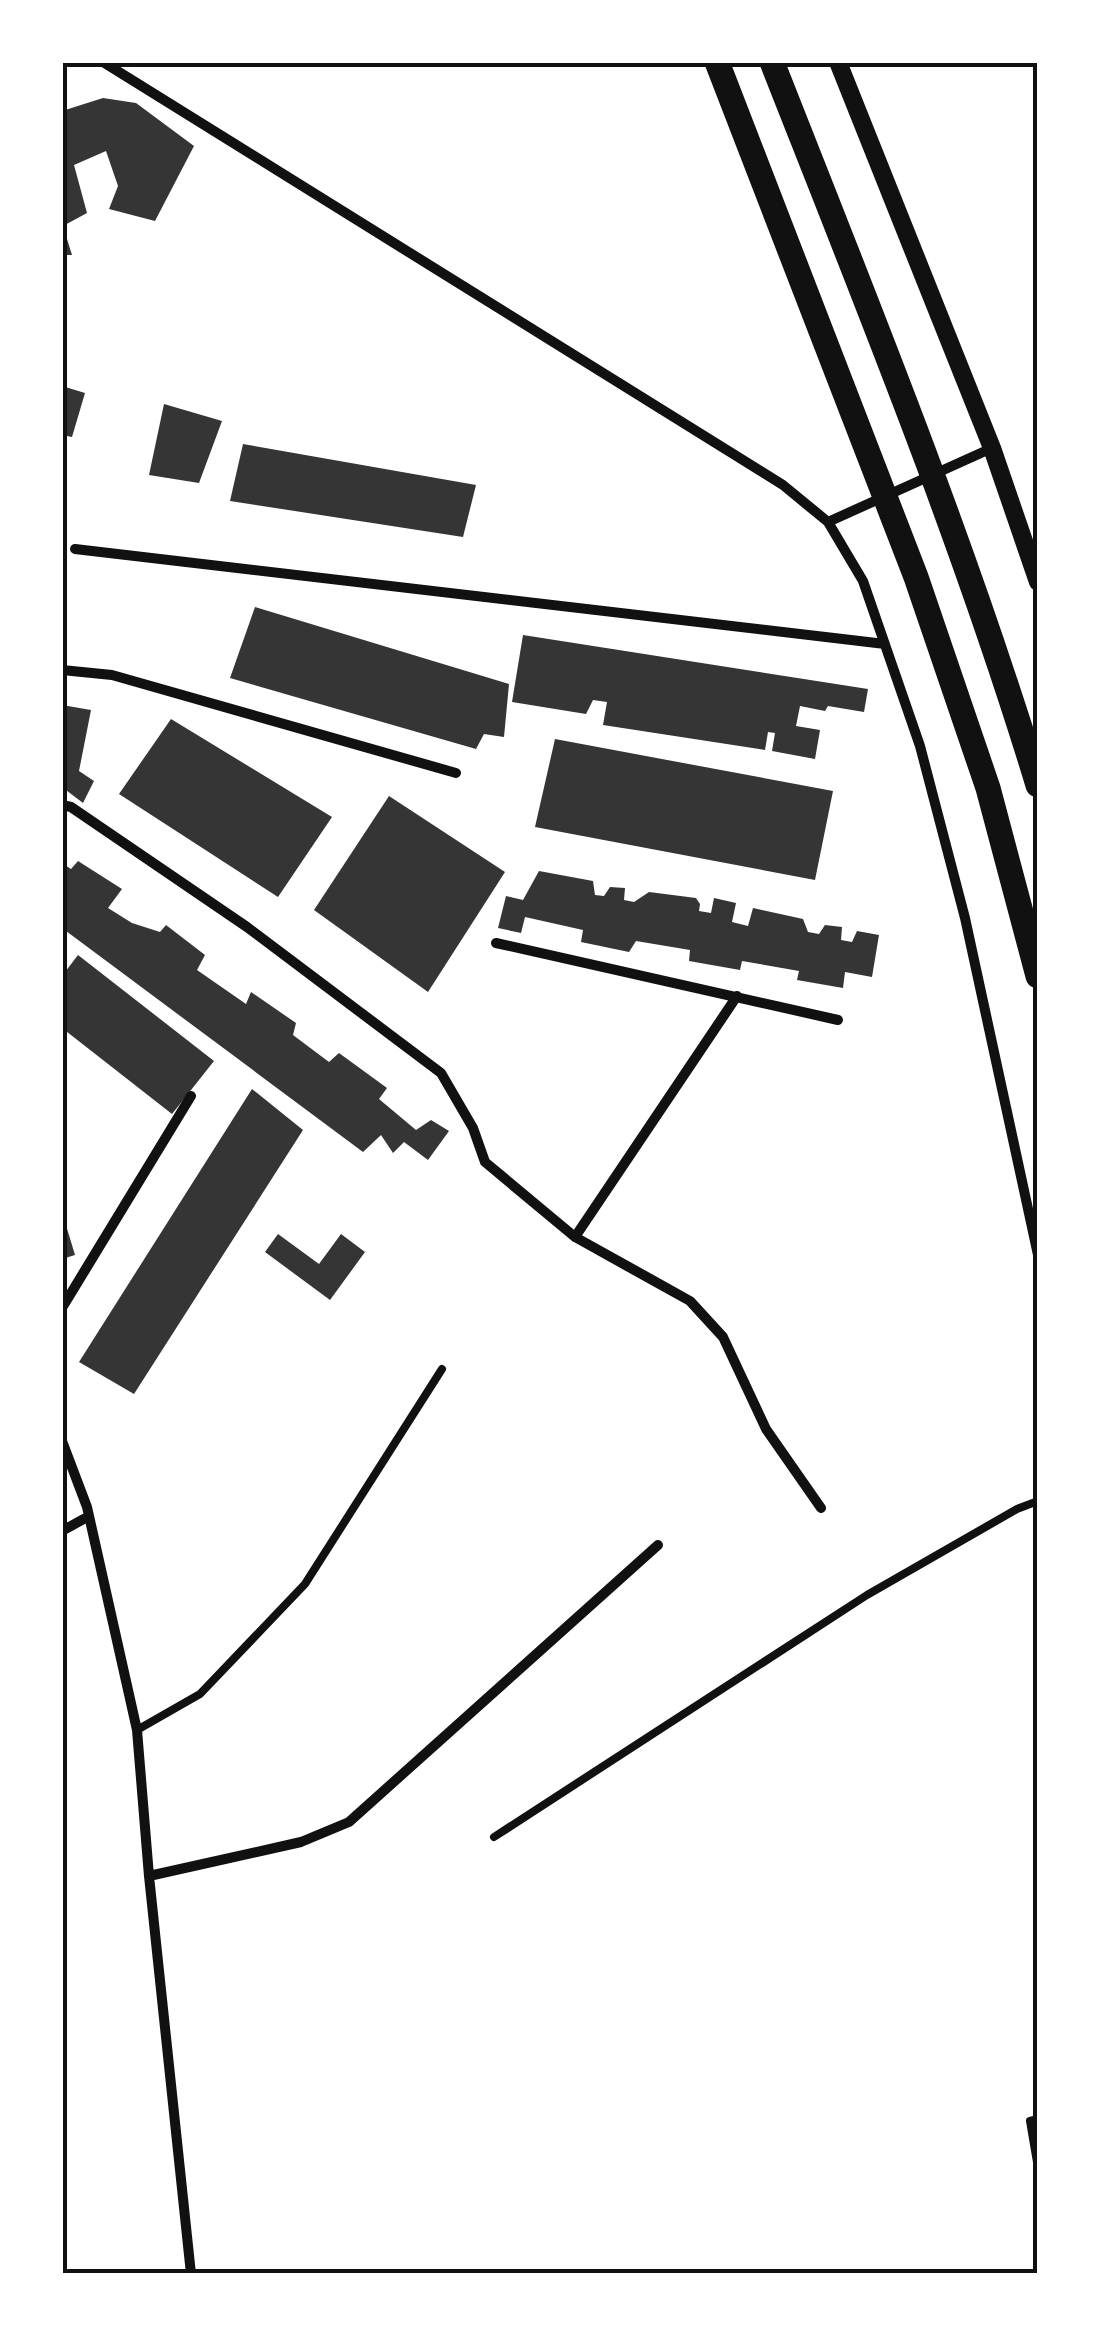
<svg xmlns="http://www.w3.org/2000/svg" width="1100" height="2336" font-family="Mulish,sans-serif">
	<style>
		.building { fill: #353535 }
		.lines { fill: none; stroke-linecap: round; stroke-linejoin: round }
		.service { stroke: #111; stroke-width: 8 }
		.minor { stroke: #111; stroke-width: 10 }
		.tertiary { stroke: #111; stroke-width: 18 }
		.primary { stroke: #111; stroke-width: 25 }
		.neatline { fill: none; stroke: #111; stroke-width: 4 }
	</style>
	<rect width="100%" height="100%" fill="#fff"/>
	<path class="building" d="M103 98 136 103 194 146 155 221 109 209 118 186 106 151 74 165 87 213 63 226 72 255H62V111Z
		M62 386 85 393 72 437 62 435Z
		M164 404 222 421 199 483 149 475Z
		M243 444 476 485 463 537 230 501Z
		M255 607 509 684 504 737 484 734 476 749 230 678Z
		M523 635 868 689 864 712 828 706 825 711 800 706 796 726 820 730 815 759 772 751 775 733 768 732 765 750 603 725 607 702 593 700 586 714 512 702Z
		M62 705 91 710 79 771 94 781 83 803 62 787Z
		M171 719 332 817 278 897 119 794Z
		M555 739 833 791 815 880 535 827Z
		M389 796 505 872 428 992 314 910Z
		M78 861 122 889 108 908 132 923 160 932 166 925 205 955 197 970 246 1004 251 992 296 1023 293 1035 329 1062 339 1053 387 1088 379 1099 416 1130 431 1120 449 1131 428 1160 404 1142 393 1153 381 1135 363 1152 62 928V863L71 869Z
		M539 871 593 881 595 895 604 896 610 887 625 888 624 900 634 902 649 892 696 898 700 904 699 911 711 913 714 898 736 903 732 922 748 926 753 908 803 919 808 932 819 934 825 925 842 927 841 940 852 942 857 931 879 935 872 977 845 972 843 988 797 980 799 971 742 961 740 970 689 961 690 950 636 941 629 952 581 942 583 930 525 917 521 933 498 928 506 896 523 900Z
		M78 955 214 1061 172 1114 62 1028V976Z
		M252 1089 303 1130 134 1394 79 1362Z
		M62 1212 75 1255 62 1259Z
		M278 1234 319 1264 341 1234 365 1252 330 1300 265 1252Z"/>
	<g class="lines">
		<path class="service" d="M137 1730 200 1694 305 1584 442 1369
			M494 1837 867 1595 1017 1509 1038 1501
			M1038 2119 1030 2121 1038 2168"/>
		<path class="minor" d="M103 62 783 485 828 522 863 581 920 746 965 918 1038 1255
			M828 522 992 448
			M75 549 885 644
			M62 670 112 675 456 773
			M62 805 71 807 247 927 441 1073 473 1128 485 1162 575 1237 690 1301 723 1337 766 1429 821 1508
			M496 943 838 1020
			M575 1237 737 996
			M62 1308 191 1096
			M62 1441 87 1507 137 1730 149 1876 191 2274
			M62 1531 89 1516
			M149 1876 301 1842 349 1822 658 1545"/>
		<path class="tertiary" d="M838 62 992 448 1038 582"/>
		<path class="primary" d="M717 62 916 577 988 788 1038 976
			M772 62C866 301 963 539 1038 785"/>
	</g>
	<rect width="1100" height="2336" fill="none" stroke="#ffffff" stroke-width="130"/>
	<rect x="65" y="65" width="970" height="2206" class="neatline"/>
</svg>
